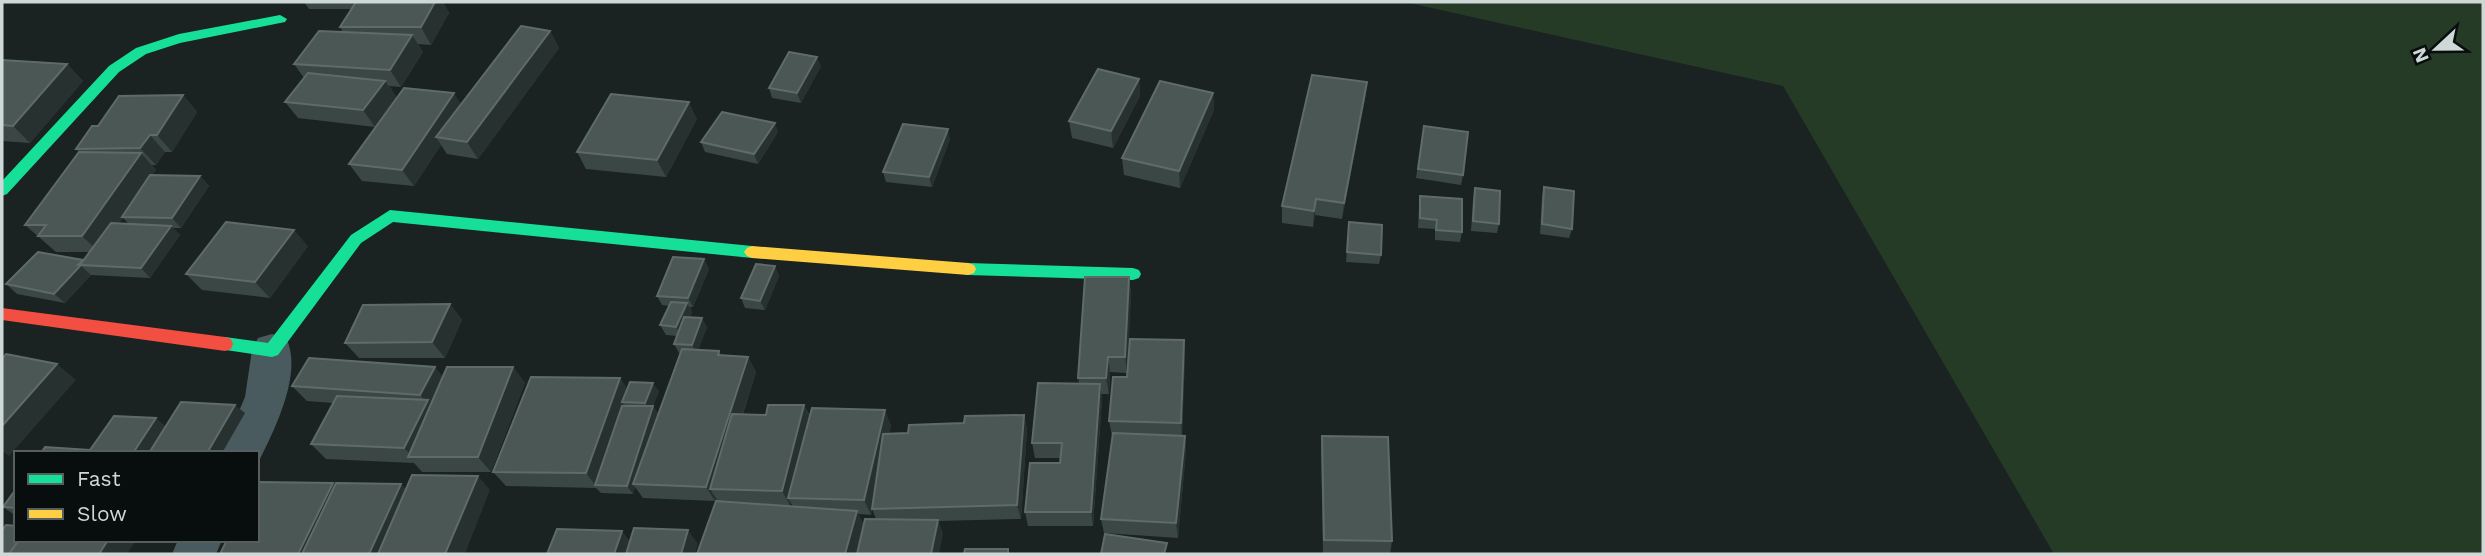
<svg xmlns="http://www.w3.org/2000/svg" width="2485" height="556" font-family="'Work Sans',sans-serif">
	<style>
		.green { fill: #263b26 }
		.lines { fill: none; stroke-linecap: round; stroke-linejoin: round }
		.street { fill: #4a5b5f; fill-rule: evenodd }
		.fast { fill: #16e098; fill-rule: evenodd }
		.slow { fill: #ffcf43; fill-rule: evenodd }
		.jam { fill: #f24e42; fill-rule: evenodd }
		.wall { fill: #3a4745; fill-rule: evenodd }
		.shaded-wall { fill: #273230 }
		.building { fill: #4a5755; stroke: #5f6b69; stroke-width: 2 }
	</style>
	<rect width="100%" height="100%" fill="#1a2222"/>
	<path class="green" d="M1405 2H2483V554H2054L1783 86Z"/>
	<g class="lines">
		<path class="street" d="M272 334 286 338C304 373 273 433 257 465V453H221L245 397 252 350 258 338Z
			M178 540H222L216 554H172Z"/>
		<path class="fast" d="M280 15 287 19 285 22 180 43 146 54 119 72 7 194 2 196V181L109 66 136 48 179 34Z
			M390 210 752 246 757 248 760 252 757 256 752 258 393 222 361 243 278 355 272 357 219 349 217 344 219 339 225 337 268 343 351 235Z
			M968 263 1133 268 1139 270 1141 274 1139 278 1133 280 968 275 962 273 960 269 962 265Z"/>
		<path class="slow" d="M752 246 968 263 974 265 976 269 974 273 968 275 752 258 747 256 744 252 747 248Z"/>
		<path class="jam" d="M2 308 225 337 231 339 233 344 231 349 225 351 2 320Z"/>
	</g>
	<path class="wall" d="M304 2H443L449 13 431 45 418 44 423 52 401 87 389 86 397 98 375 127 298 118 285 102 304 78 294 64 343 32 340 27 351 9H309Z
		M550 31 559 48 478 159 447 154 441 145 414 186 362 181 349 164 461 104Z
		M2 60 67 64 83 81 30 143 2 141Z
		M821 66 801 103 772 98 769 88Z
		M1139 79 1140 96 1113 148 1072 138 1069 121Z
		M1367 82 1365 99 1342 219 1315 215 1313 227 1282 223V206Z
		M1213 93 1214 110 1180 188 1124 175 1122 158Z
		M183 95 197 112 172 152H165L156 165H152L156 170 152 175 200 176 209 186 181 228H173L180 235 150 278 91 275 65 303 17 294 6 284 84 261 90 252H56L25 225 79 152 76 149 98 126ZM123 218 129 224 119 223Z
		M697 119 666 177 586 169 577 152Z
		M1424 126 1463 175 1461 185 1416 178Z
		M778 132 758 164 705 152 701 142Z
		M950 139 932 187 886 182 883 172Z
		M1544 187 1572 229 1569 238 1540 234 1542 196Z
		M1475 188 1499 224 1497 233 1471 231 1473 198Z
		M1420 196 1462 232 1460 242 1435 240V229L1418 228 1419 205Z
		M1349 222 1381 255 1379 264 1346 262Z
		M308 246 270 298 202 290 186 274Z
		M704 259 709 269 693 307H690L692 312 690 317 707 327 698 350 719 351 721 355 748 357 756 372 743 414 766 415 804 405 810 416 891 425 889 434 908 433 964 423 1024 415 1027 430 1021 519 938 521 943 534 876 519 872 509 871 515 858 514 864 525 717 501 716 498 715 501 643 498 635 487 633 494 601 493 596 488 506 486 493 472 620 378 627 389 659 391 653 406 658 414 680 353H679L674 344 677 336 666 335 660 325 669 306 662 305 657 296ZM791 503 793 506 769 505H790Z
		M775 266 779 276 765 310 745 308 741 298Z
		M1129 277 1131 293 1127 373 1110 372 1109 394H1101L1102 399 1093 526H1028L1025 512 1060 463V458H1035L1032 443 1079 383 1078 378Z
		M450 304 462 320 445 358H359L345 343Z
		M1184 340 1185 355 1182 436H1185L1186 451 1178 538 1104 533 1101 519 1113 436H1112L1109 421Z
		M513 367 525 383 491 472H422L414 463 326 459 311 444 333 403 307 401 292 386 443 376Z
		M1322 436 1392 541 1390 554H1323L1321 451Z
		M16 489V516L3 507Z"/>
	<path class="shaded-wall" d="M435 2H443L449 13 431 45 421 27Z
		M550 31 559 48 478 159 467 142Z
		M412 35 423 52 401 87 390 70Z
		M817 57 821 66 801 103 797 93Z
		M67 64 83 81 30 143 13 126Z
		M1139 79 1140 96 1113 148 1111 131Z
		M385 81 397 98 375 127 363 110Z
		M1367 82 1365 99 1342 219 1344 203Z
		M454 93 465 110 436 137 441 145 414 186 402 170Z
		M1213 93 1214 110 1180 188 1179 171Z
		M183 95 197 112 172 152 157 135Z
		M689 102 697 119 666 177 657 160Z
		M775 123 778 132 758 164 754 154Z
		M948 129 950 139 932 187 929 177Z
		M150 135 165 152 156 165 140 148Z
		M141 153 156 170 99 252 82 236Z
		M200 176 209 186 181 228 172 218Z
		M1316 199 1315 215 1313 227 1314 211Z
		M171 226 180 235 150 278 141 268Z
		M294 230 308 246 270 298 255 282Z
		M704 259 709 269 693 307 688 298Z
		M83 260 89 266 80 265 91 275 65 303 54 294Z
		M775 266 779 276 765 310 760 301Z
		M1129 277 1131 293 1127 373 1125 357Z
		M687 303 692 312 681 336 676 327Z
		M450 304 462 320 445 358 432 342Z
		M702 318 707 327 697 354 692 345Z
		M1184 340 1185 355 1182 438 1181 423Z
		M748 357 756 372 718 490 710 489 716 498 715 501 706 487Z
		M1108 357 1110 372 1109 394 1106 378Z
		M57 364 76 380 9 456 2 451V426Z
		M435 367 448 383 413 457 404 448 427 403 420 395Z
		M513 367 525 383 491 472 478 457Z
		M620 378 630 394 622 402 625 407 595 485 586 473Z
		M653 383 659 391 651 412 645 403Z
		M1100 384 1102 399 1093 526 1091 512Z
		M235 405 245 413 222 453H207Z
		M804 405 811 420 788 498 791 503 790 505 782 491Z
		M653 406 659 415 633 484 635 487 633 494 627 486Z
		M885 410 891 425 871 515 864 500Z
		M1024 415 1027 430 1021 519 1017 505Z
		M156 418 173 433 161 453H133Z
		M1185 436 1186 451 1178 538 1176 523Z
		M478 476 490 490 465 554H445Z
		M333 483 349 498 321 554H298Z
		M401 484 415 498 391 554H369Z
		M857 511 864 525 856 554H845Z
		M938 520 943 534 939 554H931Z
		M688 530 698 544 695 554H681Z
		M622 531 633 545 630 554H614Z
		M108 540H136L127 554H99Z"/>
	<path class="building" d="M356 2H435L421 27H340Z
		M521 26 550 31 467 142 436 137Z
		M319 31 412 35 390 70 294 64Z
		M789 52 817 57 797 93 769 88Z
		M2 60 67 64 13 126 2 125Z
		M1098 69 1139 79 1111 131 1069 121Z
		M308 73 385 81 363 110 285 102Z
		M1312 75 1367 82 1344 203 1316 199 1314 211 1282 206Z
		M1160 81 1213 93 1179 171 1122 158Z
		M404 88 454 93 402 170 349 164Z
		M611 94 689 102 657 160 577 152Z
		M183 95 157 135H150L140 148 76 149 92 126H98L119 96Z
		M722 112 775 123 754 154 701 142Z
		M903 124 948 129 929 177 883 172Z
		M1424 126 1468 132 1463 175 1418 169Z
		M79 152 141 153 82 236H38L46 225H25Z
		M150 175 200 176 172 218 122 217Z
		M1544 187 1574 191 1572 229 1542 224Z
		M1475 188 1500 191 1499 224 1473 221Z
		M1420 196 1462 199V232L1436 230 1437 220 1420 218Z
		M226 222 294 230 255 282 186 274Z
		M1349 222 1382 225 1381 255 1347 252Z
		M111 223 171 226 141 268 80 265Z
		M38 252 83 260 78 265H81L54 294 6 284Z
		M673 257 704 259 688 298 657 296Z
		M756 264 775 266 760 301 741 298Z
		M1085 277H1129L1125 357H1108L1106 378H1078Z
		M671 302 687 303 676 327 660 325Z
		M450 304 432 342 345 343 363 305Z
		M684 317 702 318 692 345 674 344Z
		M1130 339 1184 340 1181 423 1109 421 1113 377H1127Z
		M682 349 719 351 718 355 748 357 706 487 633 484Z
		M6 354 57 364 2 426V359Z
		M309 358 435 367 420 395 292 386Z
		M447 367H513L478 457H408Z
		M531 377 620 378 586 473 493 472Z
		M630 382 653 383 645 403 622 402Z
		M1038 383 1100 384 1091 512H1025L1030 463H1060L1062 443H1032Z
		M337 396 428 400 404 448 311 444Z
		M181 402 235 405 207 453H149Z
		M768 405H804L782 491 710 489 732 414 766 415Z
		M622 406H653L627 486 595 485Z
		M812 408 885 410 864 500 788 498Z
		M1024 415 1017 505 872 509 883 434 908 433 909 425 964 423 965 416Z
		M114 416 156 418 133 453H41L45 447 90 450Z
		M1113 433 1185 436 1176 523 1101 519Z
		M1322 436 1388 437 1392 541 1324 540Z
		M412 475 478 476 445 554H378Z
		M258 482 333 483 298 554H220L227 540H257V484Z
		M336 483 401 484 369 554H302Z
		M16 489V508L3 507Z
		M716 501 857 511 845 554H697Z
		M865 519 938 520 931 554H857Z
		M6 525 16 526V540H19L9 554H2V530Z
		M634 528 688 530 681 554H626Z
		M557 529 622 531 614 554H547Z
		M1105 534 1167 543 1164 554H1101Z
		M19 540H108L99 554H9Z
		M965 549H1008V554H964Z"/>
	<rect width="2485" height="556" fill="none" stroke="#ced8d7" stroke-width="7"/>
	<rect x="14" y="451" width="245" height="91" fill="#070e0d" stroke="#575f5e" stroke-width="2"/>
	<rect x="28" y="474" width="35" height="10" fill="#16e098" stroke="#575f5e" stroke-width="2"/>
	<text x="77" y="486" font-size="21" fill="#ced8d7">Fast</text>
	<rect x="28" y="509" width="35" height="10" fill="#ffcf43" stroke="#575f5e" stroke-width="2"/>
	<text x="77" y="521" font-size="21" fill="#ced8d7">Slow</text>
	<g transform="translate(2436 49) rotate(248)" stroke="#070e0d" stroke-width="5" paint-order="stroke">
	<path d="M0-5L12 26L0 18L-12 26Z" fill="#ced8d7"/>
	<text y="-10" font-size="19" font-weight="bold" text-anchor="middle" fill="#ced8d7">N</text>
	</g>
</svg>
